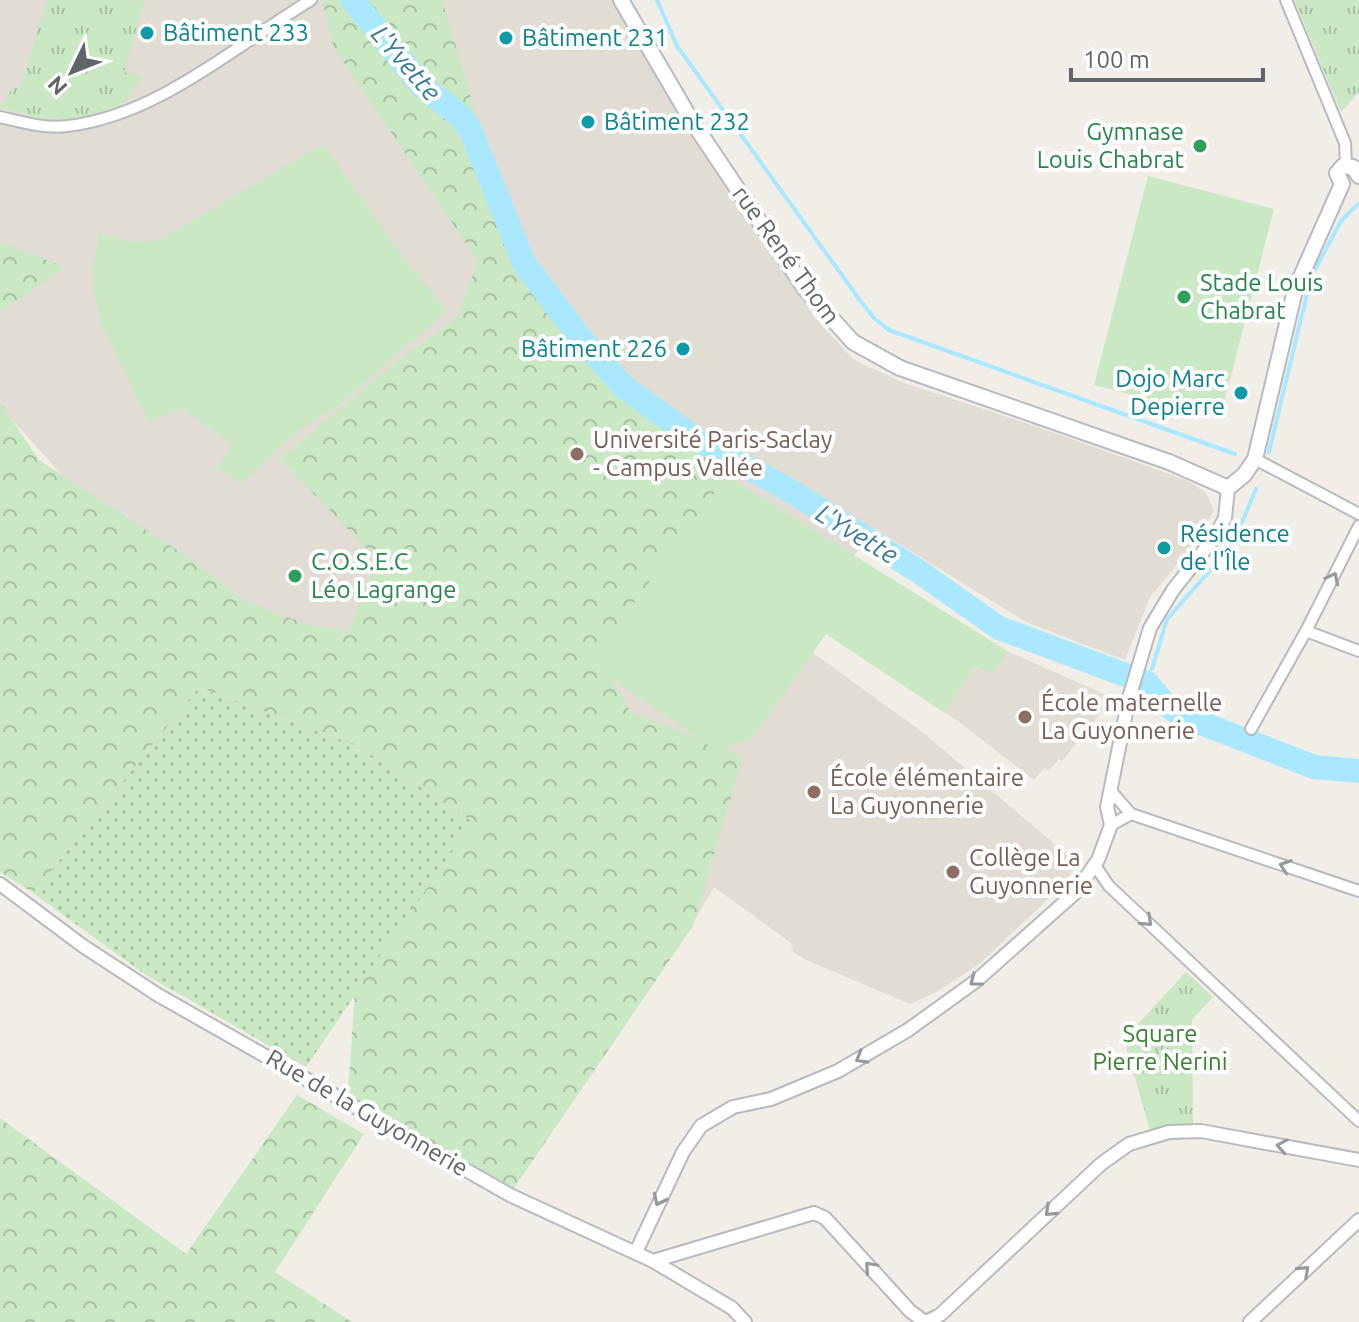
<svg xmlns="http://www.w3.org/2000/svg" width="1359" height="1322" font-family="Ubuntu,sans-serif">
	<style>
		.education { fill: #e1ddd5 }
		.grass { fill: url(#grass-dots) }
		.forest { fill: url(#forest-crowns) }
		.park { fill: url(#park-tufts) }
		.garden { fill: #cae8c4 }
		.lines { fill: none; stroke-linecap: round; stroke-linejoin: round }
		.stream { stroke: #a9e8ff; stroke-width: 4 }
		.river { stroke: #a9e8ff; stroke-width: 24 }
		.minor-casing { stroke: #b7bbbe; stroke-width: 14 }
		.tertiary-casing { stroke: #b7bbbe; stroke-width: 16 }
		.secondary-casing { stroke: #b5bbbf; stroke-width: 18 }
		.minor { stroke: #fff; stroke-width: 10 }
		.tertiary { stroke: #fff; stroke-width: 12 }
		.secondary { stroke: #fff; stroke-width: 14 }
		.oneway { stroke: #969a9d }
		.culture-dot { fill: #0f9aa8; stroke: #fff; stroke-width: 3 }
		.leisure-dot { fill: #2e9e5b; stroke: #fff; stroke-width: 3 }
		.education-dot { fill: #8d6e63; stroke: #fff; stroke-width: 3 }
		.labels { text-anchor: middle; stroke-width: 8; stroke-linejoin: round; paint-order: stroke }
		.culture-label { font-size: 24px; fill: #0d838f; stroke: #fff; text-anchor: start }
		.leisure-label { font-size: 24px; fill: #27864d; stroke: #fff; text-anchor: start }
		.street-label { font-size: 24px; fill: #5e6468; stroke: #fff }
		.education-label { font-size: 24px; fill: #785e54; stroke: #fff; text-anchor: start }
		.park-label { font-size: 24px; fill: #3c8232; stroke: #fff }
		.water-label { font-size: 26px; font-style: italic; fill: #3a789a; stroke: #fff }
	</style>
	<defs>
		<pattern id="grass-dots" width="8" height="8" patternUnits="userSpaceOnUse" patternTransform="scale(2)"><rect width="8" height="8" fill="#cae8c4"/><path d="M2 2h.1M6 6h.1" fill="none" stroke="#a7c0a3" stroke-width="1.8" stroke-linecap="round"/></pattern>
		<pattern id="forest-crowns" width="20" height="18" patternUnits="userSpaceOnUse" patternTransform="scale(2)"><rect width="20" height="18" fill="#cae8c4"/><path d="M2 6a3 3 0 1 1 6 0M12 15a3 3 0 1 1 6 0" fill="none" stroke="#a7c0a3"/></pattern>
		<pattern id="park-tufts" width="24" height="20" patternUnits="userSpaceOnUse" patternTransform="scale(2)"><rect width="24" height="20" fill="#cae8c4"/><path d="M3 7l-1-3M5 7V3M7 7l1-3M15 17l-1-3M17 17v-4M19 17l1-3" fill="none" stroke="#a7c0a3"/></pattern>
	</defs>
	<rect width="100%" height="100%" fill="#f1ede7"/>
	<path class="education" d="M0 0H612L703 148 815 318 854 360 904 383 1038 427 1186 480 1206 493 1214 511 1190 549 1150 597 1125 660 1026 622 873 528 809 621 813 653 921 731 1077 863 1064 884 978 965 938 991 910 1004 804 959 793 952 791 943 714 887 693 923 86 502 0 406Z
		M1009 652 1113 698 1062 761 1059 759 1049 771 1044 768 1034 780 958 721 945 713 975 667 992 674Z"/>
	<path class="grass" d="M199 687 360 747 473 822 306 1067 143 973 33 893Z"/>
	<path class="forest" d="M322 0H445L443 3 479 124 536 291 602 373 668 427 738 471 597 656 631 712 743 756 693 926 514 1188 348 1093 355 992 473 822 360 747 199 687 33 893 0 872V402L39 460 195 562 241 599 308 625 349 631 377 559 280 459 391 366 457 318 478 261 334 48Z
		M0 242 65 267 0 312Z
		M297 1095 364 1134 275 1272 352 1322H0V1118L186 1254Z"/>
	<path class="park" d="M47 0H145L124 72 142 77 121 107C67 120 55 126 1 107L13 87 20 89Z
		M1294 0H1359V92L1341 112Z
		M1186 972 1213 997 1192 1020 1193 1124 1150 1131 1124 1039Z"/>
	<path class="garden" d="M323 144 400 253 447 311 339 405 296 433 241 483 216 468 233 445 182 407 151 422 142 408 100 321 92 276 99 233 131 242 159 240Z
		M1148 176 1274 209 1220 418 1094 385Z
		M727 476 1009 652 992 674 975 667 945 713 826 634 752 739 715 750 590 663Z"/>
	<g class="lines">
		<path class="stream" d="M657 0 677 46 859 299 874 318 889 330 1235 454
			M1269 452 1311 277 1341 221 1359 203
			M1152 669 1167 619 1232 546 1256 489"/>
		<path class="river" d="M353 0 421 85 459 115 471 131 524 263 581 339 624 387 692 436 794 493 918 571 999 628 1147 683 1165 704 1183 716 1314 767 1359 771"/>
		<g class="minor-casing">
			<path id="minor" d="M1286 0 1345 143 1346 166
				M0 117C22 122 45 129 67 126 157 116 235 46 311 0
				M1255 459 1359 514
				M1306 631 1359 651
				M1251 729 1306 631 1359 526
				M1111 791 1131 814 1359 891
				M1111 825 1131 814
				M1094 864 1109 886 1359 1121"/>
		</g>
		<g class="tertiary-casing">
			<path id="tertiary" d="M0 884 83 946 158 995 510 1195 653 1261 732 1308 745 1322
				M636 1252 683 1152 701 1126 733 1107 771 1099 838 1071 908 1030 976 981 1075 893 1098 860 1111 825 1107 807 1129 698 1150 628 1173 590 1214 538 1225 518 1228 488
				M653 1261 814 1213 825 1218 910 1311 925 1322
				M926 1322 940 1315 1101 1164 1129 1144 1169 1132 1201 1131 1359 1160
				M1250 1322 1359 1220"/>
		</g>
		<g class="secondary-casing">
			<path id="secondary" d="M621 0 690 118 759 221 806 290 853 342 900 368 1169 462 1228 488 1244 475 1255 459 1295 290 1342 184
				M1342 184 1337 173 1343 166 1353 167 1359 176"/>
		</g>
		<use href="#minor" class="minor"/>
		<use href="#tertiary" class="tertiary"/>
		<use href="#secondary" class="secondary"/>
	</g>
	<defs><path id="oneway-chevron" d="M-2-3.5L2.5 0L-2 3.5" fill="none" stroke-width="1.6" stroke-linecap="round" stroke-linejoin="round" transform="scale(2)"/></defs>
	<g class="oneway">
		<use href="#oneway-chevron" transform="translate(1333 578) rotate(-63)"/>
		<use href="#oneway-chevron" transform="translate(1285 866) rotate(-161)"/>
		<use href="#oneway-chevron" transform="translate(1147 921) rotate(43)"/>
		<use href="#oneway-chevron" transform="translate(975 981) rotate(143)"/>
		<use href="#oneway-chevron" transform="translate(861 1058) rotate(150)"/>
		<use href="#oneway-chevron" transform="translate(1282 1146) rotate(-170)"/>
		<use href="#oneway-chevron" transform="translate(659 1200) rotate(116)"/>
		<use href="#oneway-chevron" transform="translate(1050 1211) rotate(137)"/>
		<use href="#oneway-chevron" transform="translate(870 1267) rotate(-132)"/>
		<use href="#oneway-chevron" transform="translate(1304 1271) rotate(-43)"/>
	</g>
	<g class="culture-dot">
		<circle cx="147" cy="33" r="8"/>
		<circle cx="506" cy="38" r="8"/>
		<circle cx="588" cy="122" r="8"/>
		<circle cx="683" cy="349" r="8"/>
		<circle cx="1241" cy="393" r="8"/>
		<circle cx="1164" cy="548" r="8"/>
	</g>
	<g class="leisure-dot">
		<circle cx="1200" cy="146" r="8"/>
		<circle cx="1184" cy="297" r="8"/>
		<circle cx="295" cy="576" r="8"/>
	</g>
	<g class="education-dot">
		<circle cx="577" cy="454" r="8"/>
		<circle cx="1025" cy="717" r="8"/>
		<circle cx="814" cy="792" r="8"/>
		<circle cx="953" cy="872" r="8"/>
	</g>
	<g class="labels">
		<g class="culture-label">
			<text x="163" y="41">Bâtiment 233</text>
			<text x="522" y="46">Bâtiment 231</text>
			<text x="604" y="130">Bâtiment 232</text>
			<text x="667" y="357" text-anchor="end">Bâtiment 226</text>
			<text x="1225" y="387" text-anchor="end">Dojo Marc<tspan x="1225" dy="28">Depierre</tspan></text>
			<text x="1180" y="542">Résidence<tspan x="1180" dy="28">de l'Île</tspan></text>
		</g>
		<g class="leisure-label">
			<text x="1184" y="140" text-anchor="end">Gymnase<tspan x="1184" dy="28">Louis Chabrat</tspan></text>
			<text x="1200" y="291">Stade Louis<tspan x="1200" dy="28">Chabrat</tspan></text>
			<text x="311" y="570">C.O.S.E.C<tspan x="311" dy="28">Léo Lagrange</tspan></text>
		</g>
		<g class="street-label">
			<text transform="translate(786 255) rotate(54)" y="8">rue René Thom</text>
			<text transform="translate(367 1113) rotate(30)" y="8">Rue de la Guyonnerie</text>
		</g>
		<g class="education-label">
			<text x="593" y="448">Université Paris-Saclay<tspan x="593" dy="28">- Campus Vallée</tspan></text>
			<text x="1041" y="711">École maternelle<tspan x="1041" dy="28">La Guyonnerie</tspan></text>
			<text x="830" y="786">École élémentaire<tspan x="830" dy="28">La Guyonnerie</tspan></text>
			<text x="969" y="866">Collège La<tspan x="969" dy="28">Guyonnerie</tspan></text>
		</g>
		<g class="park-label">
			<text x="1160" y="1042">Square<tspan x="1160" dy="28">Pierre Nerini</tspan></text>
		</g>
		<g class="water-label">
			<text transform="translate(406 63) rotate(49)" y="9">L'Yvette</text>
			<text transform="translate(857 534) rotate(31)" y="9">L'Yvette</text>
		</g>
	</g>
	<g transform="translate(72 72) rotate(227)" stroke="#ffffff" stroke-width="6" paint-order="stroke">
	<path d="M0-6L14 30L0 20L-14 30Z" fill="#5e6468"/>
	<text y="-12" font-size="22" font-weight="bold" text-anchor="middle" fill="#5e6468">N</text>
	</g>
	<path d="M1071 68v12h192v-12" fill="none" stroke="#5e6468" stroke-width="4"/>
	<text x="1083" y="68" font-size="24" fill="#5e6468" stroke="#ffffff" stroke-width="6" paint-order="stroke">100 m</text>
</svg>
